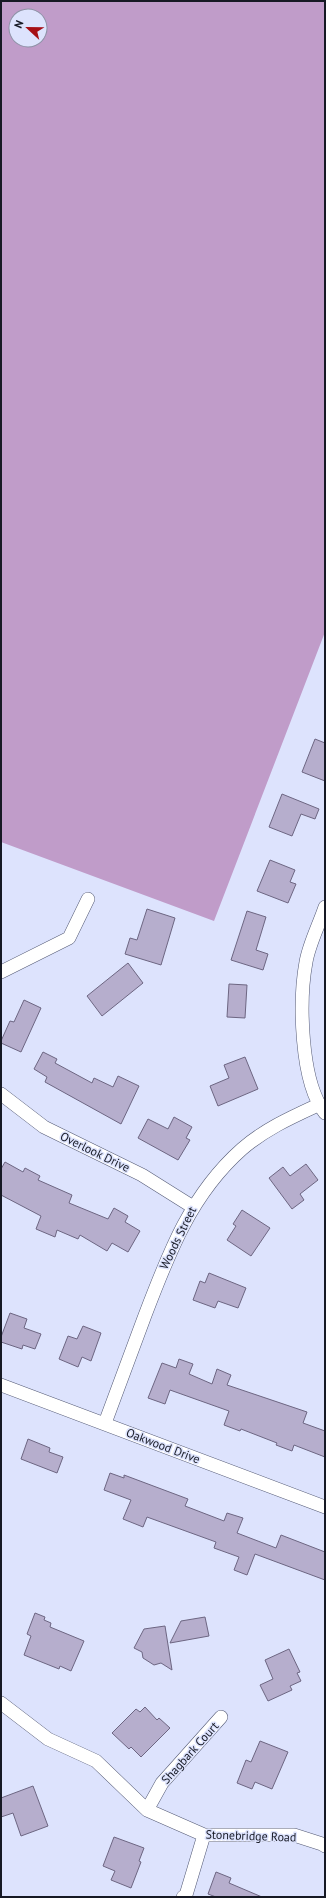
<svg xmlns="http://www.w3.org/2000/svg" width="326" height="1898" font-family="'PT Sans',sans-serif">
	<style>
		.forest { fill: #c09cc9; fill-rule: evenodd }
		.building { fill: #b6aecd; stroke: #6d6682 }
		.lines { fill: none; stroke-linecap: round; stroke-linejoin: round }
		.street-casing { stroke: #545a75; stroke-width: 14 }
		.street { stroke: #fff; stroke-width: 13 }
		.labels { text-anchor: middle; stroke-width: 3; stroke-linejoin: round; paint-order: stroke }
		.street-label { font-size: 12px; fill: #161924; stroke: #dde3fd }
	</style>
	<rect width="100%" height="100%" fill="#dde3fd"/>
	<path class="forest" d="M1 1H325V632L214 921 1 842ZM16 16H40V40H16Z"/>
	<path class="building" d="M315 739 325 743V781L302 772Z
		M282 794 319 809 315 819 301 814 292 836 269 827Z
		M270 860 295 870 290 882 296 884 288 903 257 891Z
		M147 909 175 918 161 965 125 954 130 938 137 940Z
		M247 911 266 917 256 950 268 954 263 970 231 960Z
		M128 963 143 983 102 1016 87 996Z
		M229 984 247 985 245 1018 227 1017Z
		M24 1000 41 1008 21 1052 1 1043V1041L10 1021 14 1022Z
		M43 1052 57 1059 55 1063 92 1083 94 1078 113 1087 118 1076 139 1086 121 1124 45 1082 47 1077 34 1069Z
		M245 1057 258 1089 218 1106 210 1086 229 1078 224 1065Z
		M174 1117 192 1127 186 1138 190 1140 178 1160 138 1138 148 1119 168 1129Z
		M5 1162 23 1172 25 1168 40 1176 38 1180 72 1195 69 1203 108 1219 114 1208 128 1216 125 1222 140 1231 128 1252 112 1243 107 1251 80 1235 78 1239 57 1230 55 1237 36 1229 41 1216 1 1195V1169Z
		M306 1164 318 1180 300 1194 304 1200 292 1209 269 1178 283 1167 290 1176Z
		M242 1210 270 1228 251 1256 227 1240 236 1226 233 1224Z
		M209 1273 246 1288 238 1308 218 1301 215 1308 193 1300 200 1281 205 1283Z
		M10 1313 27 1319 24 1328 41 1334 35 1349 23 1345 22 1349 1 1342V1337Z
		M83 1326 101 1333 91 1361 82 1357 78 1367 59 1359 68 1336 77 1339Z
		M179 1359 193 1364 189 1374 212 1384 217 1369 231 1375 227 1385 307 1412 303 1423 325 1431V1457L294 1445 292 1451 276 1445 277 1443 241 1429 240 1431 224 1425 229 1411 170 1390 165 1404 148 1398 162 1363 176 1368Z
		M28 1439 50 1448 49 1452 63 1457 57 1473 21 1459Z
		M110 1473 124 1478V1475L188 1499 185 1506 224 1521 227 1513 243 1518 237 1533 276 1548 281 1535 325 1552V1580L255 1554 247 1575 234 1570 239 1557 214 1548 216 1542 147 1517 143 1527 123 1519 131 1500 104 1490Z
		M35 1613 45 1617 44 1620 51 1623 50 1627 84 1641 71 1671 60 1666 59 1669 24 1655 31 1636 27 1634Z
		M205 1617 209 1636 170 1643 181 1621Z
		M165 1626 172 1670 161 1663 154 1665 143 1658 142 1652 134 1648 144 1629Z
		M289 1649 300 1672 297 1673 301 1681 290 1686 292 1690 268 1701 260 1685 273 1679 265 1660Z
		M145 1707 157 1720 159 1718 170 1728 141 1757 131 1747 129 1749 112 1733 136 1709 140 1712Z
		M260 1741 288 1752 272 1789 255 1782 252 1789 237 1783 246 1760 251 1762Z
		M33 1786 48 1826 21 1836 13 1813 1 1817V1798Z
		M114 1837 144 1848 139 1861 141 1862 131 1888 111 1880 115 1871 103 1866Z
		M216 1872 231 1878 229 1883 262 1897H216L208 1894Z"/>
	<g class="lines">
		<g class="street-casing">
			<path id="street" d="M325 907C319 925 309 944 306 962 299 1000 300 1082 325 1113
				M1 972 69 938 88 899
				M1 1094 44 1127 142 1175 193 1207
				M1 1385 325 1507
				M105 1423C118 1388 131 1353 144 1318 168 1255 190 1195 242 1149 265 1129 292 1117 318 1105
				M1 1703 48 1739 96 1761 147 1810 204 1835H294L322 1844 325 1846
				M147 1810 162 1783 221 1717
				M183 1897 186 1895 204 1835"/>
		</g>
		<use href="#street" class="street"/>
	</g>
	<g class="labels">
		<g class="street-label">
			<text transform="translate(95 1152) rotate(26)" y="4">Overlook Drive</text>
			<text transform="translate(178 1238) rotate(-64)" y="4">Woods Street</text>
			<text transform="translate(163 1446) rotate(21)" y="4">Oakwood Drive</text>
			<text transform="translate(190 1753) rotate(-48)" y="4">Shagbark Court</text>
			<text transform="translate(251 1836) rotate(2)" y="4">Stonebridge Road</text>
		</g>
	</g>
	<rect width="326" height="1898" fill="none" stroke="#161924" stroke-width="4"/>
	<g transform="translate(28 28) rotate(292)"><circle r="19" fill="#dde3fd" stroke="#8d92a6"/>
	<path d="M0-3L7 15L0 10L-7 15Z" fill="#a60f16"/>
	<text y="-6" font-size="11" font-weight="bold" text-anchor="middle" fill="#161924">N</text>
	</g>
</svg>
